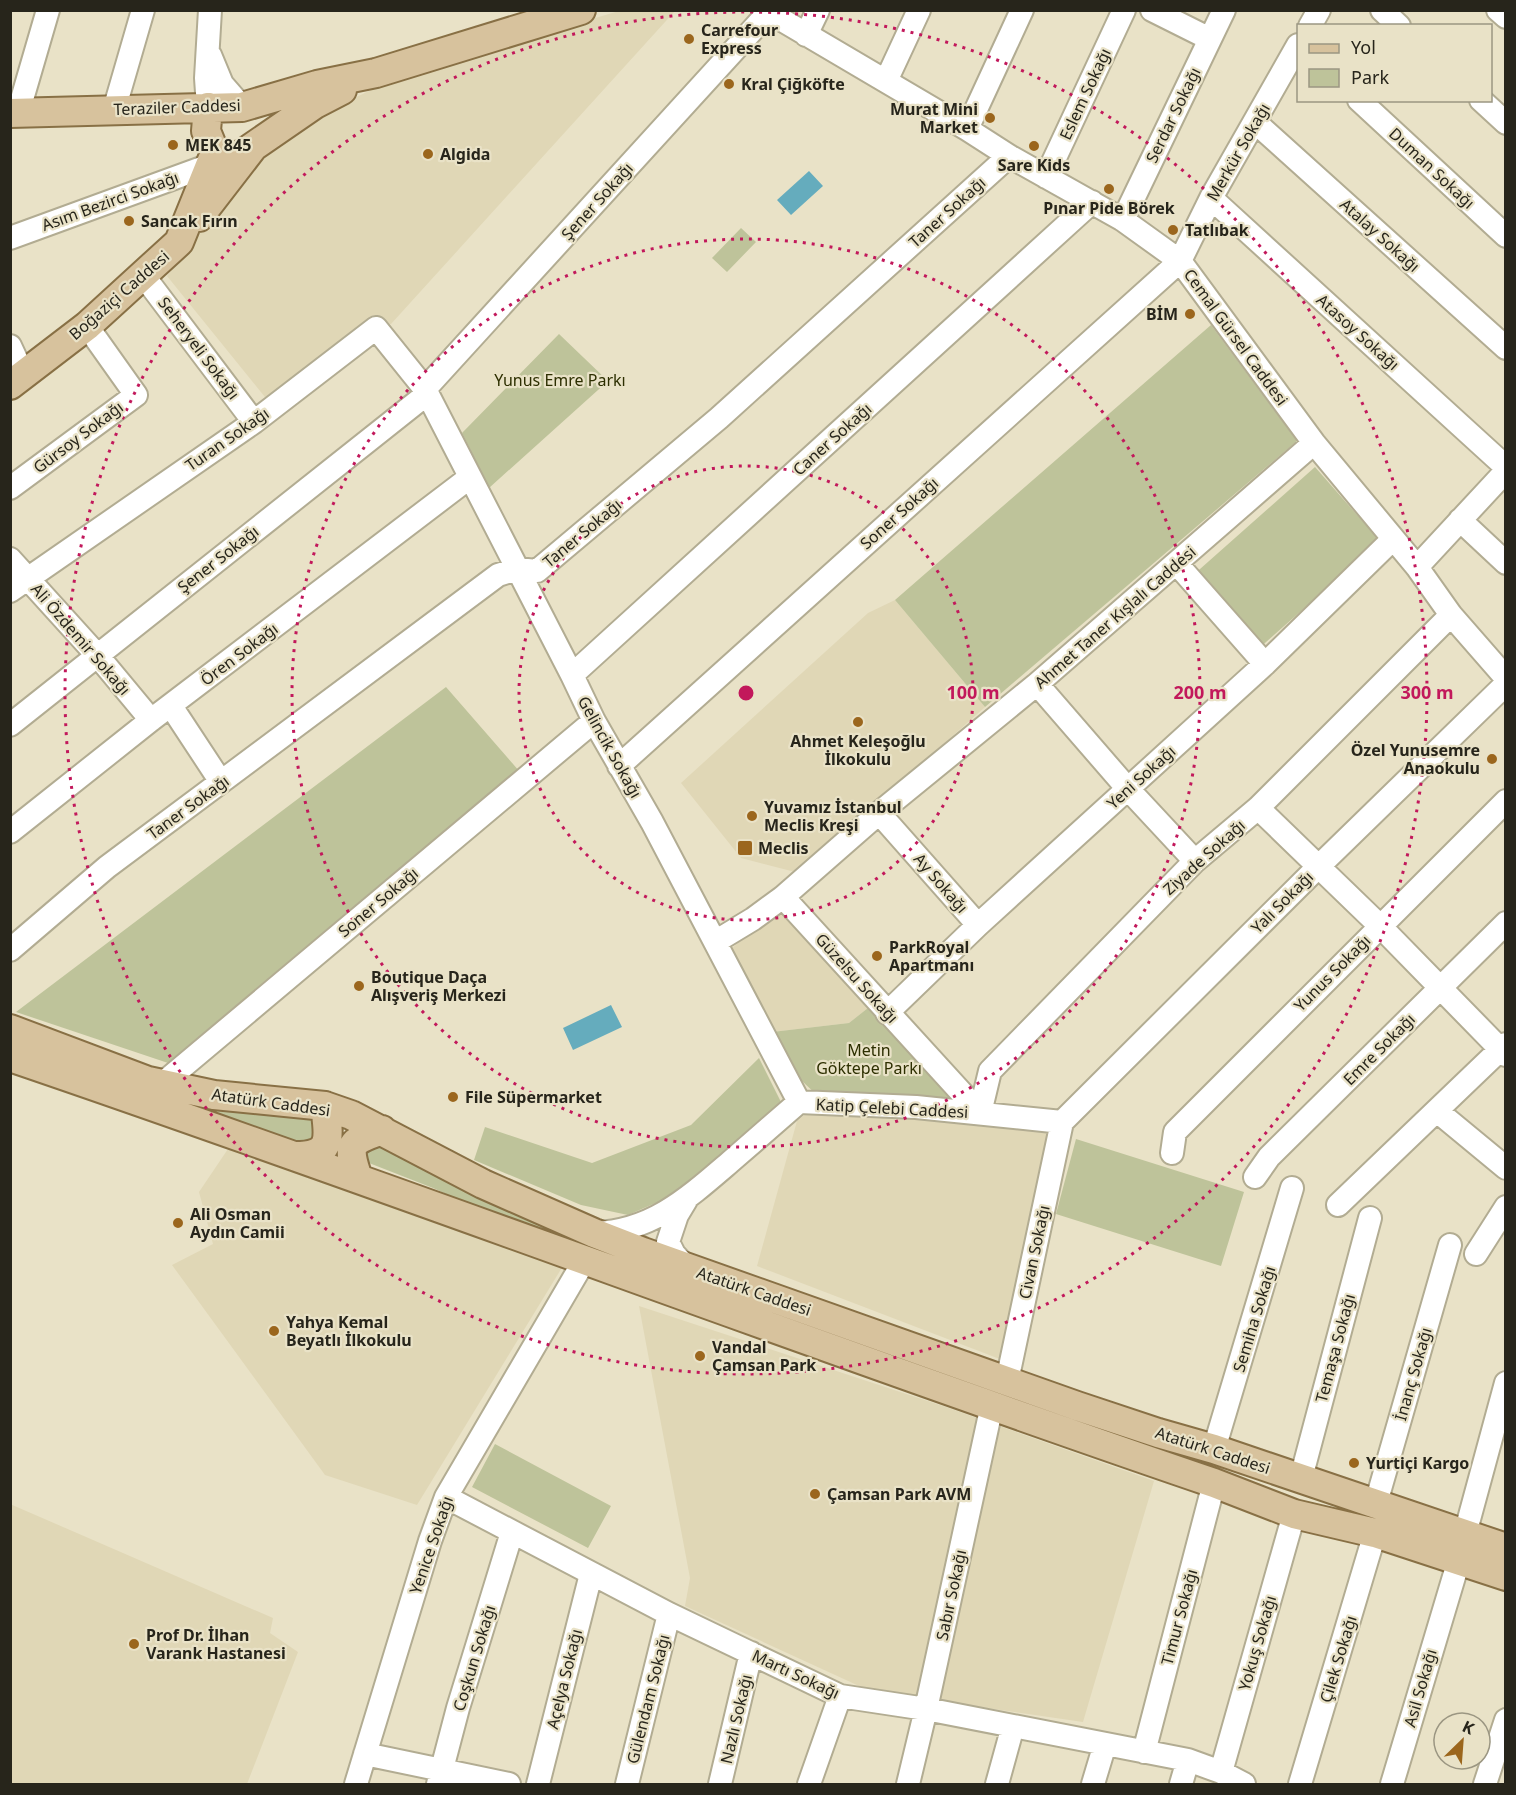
<svg xmlns="http://www.w3.org/2000/svg" width="1516" height="1795" font-family="'Noto Sans',sans-serif">
	<style>
		.built { fill: #e0d7b6 }
		.green { fill: #bec39a }
		.water { fill: #65acbd }
		.lines { fill: none; stroke-linecap: round; stroke-linejoin: round }
		.minor-casing { stroke: #b2ac92; stroke-width: 26 }
		.major-casing { stroke: #887045; stroke-width: 32 }
		.minor { stroke: #fff; stroke-width: 22 }
		.major { stroke: #d7c29d; stroke-width: 28 }
		.ring { fill: none; stroke: #c2185b; stroke-width: 3; stroke-dasharray: 3 6 }
		.poi-dot { fill: #9b661d; stroke: #e9e2c7; stroke-width: 2 }
		.labels { text-anchor: middle; stroke-width: 4.5; stroke-linejoin: round; paint-order: stroke }
		.poi-label { font-size: 16px; font-weight: bold; fill: #27251b; stroke: #e9e2c7; text-anchor: start }
		.street-label { font-size: 16px; fill: #27251b; stroke: #e9e2c7 }
		.park-label { font-size: 16px; fill: #2d2f01; stroke: #e9e2c7 }
		.centre { fill: #c2185b; stroke: #e9e2c7; stroke-width: 3 }
		.ring-label { font-size: 18px; text-anchor: middle; font-weight: bold; fill: #c2185b; stroke: #e9e2c7; stroke-width: 4.5; stroke-linejoin: round; paint-order: stroke }
	</style>
	<rect width="100%" height="100%" fill="#e9e2c7"/>
	<path class="built" d="M619 11H675L391 324 374 325 269 402 167 276 252 166 313 118 402 75Z
		M895 600 985 707 799 873 741 858 681 783 868 613Z
		M781 905 873 1004 849 1023 772 1032 730 950Z
		M807 1113 1052 1127 1005 1361 757 1266 797 1121Z
		M230 1146 566 1261 417 1505 325 1475 172 1265 213 1244 199 1192Z
		M639 1306 946 1407 1154 1481 1083 1722 870 1691 685 1606 690 1578Z
		M10 1504 273 1618 270 1633 298 1652 247 1784H11Z"/>
	<path class="green" d="M741 228 756 242 727 272 712 258Z
		M1211 325 1297 441 985 707 895 600Z
		M559 334 608 381 489 488 462 433Z
		M1315 467 1380 541 1257 650 1191 577Z
		M446 687 520 772 174 1065 16 1012Z
		M873 1004 970 1106 820 1098 802 1081 772 1032 849 1023Z
		M11 1042 312 1116 321 1131 306 1146Z
		M759 1058 782 1104 683 1191 628 1215 581 1205 474 1160 485 1127 592 1163 691 1125Z
		M1076 1139 1244 1192 1221 1266 1056 1214Z
		M368 1141 622 1253 619 1260 464 1202 433 1188 369 1163 361 1153Z
		M495 1444 611 1506 588 1548 472 1487Z"/>
	<path class="water" d="M809 171 823 186 791 215 777 200Z
		M611 1005 622 1027 573 1050 563 1028Z"/>
	<g class="lines">
		<g class="minor-casing">
			<path id="minor" d="M765 10 967 129 1009 156 1123 220 1180 261 1314 443 1417 567 1451 615 1506 678
				M1152 10 1210 39
				M1382 10 1399 26
				M1498 10 1506 17
				M1310 26 1319 10
				M806 35 818 10
				M210 55 222 84 242 107
				M886 81 919 10
				M1359 100 1506 236
				M1481 100 1506 123
				M208 107 206 78 210 10
				M114 110 143 10
				M18 113 48 10
				M1255 122 1506 348
				M967 129 1022 10
				M1046 177 1124 10
				M1211 198 1506 467
				M1123 220 1224 10
				M10 238 210 165
				M143 275 254 422
				M10 346 23 374
				M425 389 768 13
				M10 488 136 395 87 326
				M1460 520 1506 563
				M10 559 97 655 151 720
				M1177 564 1265 664
				M1417 567 1506 471
				M10 591 254 422 376 328 425 389 572 675 594 721 652 822 799 1102
				M572 675 1092 202
				M1037 684 1128 789 1195 861
				M171 706 221 782
				M10 725 427 394
				M619 766 1180 261 1211 198 1298 45
				M1258 808 1379 925 1506 1055
				M879 813 978 925
				M10 832 151 720 469 478
				M783 897 980 1113
				M715 942 753 919 783 897 879 813 1037 684 1314 443
				M10 950 107 867 498 575 517 569 537 571 719 418 1009 156
				M887 1013 978 925 1265 664 1393 539
				M162 1084 594 721
				M1437 1111 1506 1168
				M980 1113 990 1071 1195 861 1258 808 1451 615
				M1172 1153 1175 1132 1506 801
				M1255 1177 1269 1157 1506 923
				M1338 1205 1506 1044
				M595 1233C652 1231 688 1198 730 1162 753 1142 776 1122 799 1102L916 1107 1062 1122
				M1476 1254 1506 1207
				M685 1266 674 1254 668 1242 677 1215 686 1200
				M1007 1381 1062 1122 1318 867 1506 684
				M1214 1449 1292 1188
				M1301 1478 1370 1218
				M446 1497 669 1614 840 1696 926 1709 1188 1760 1221 1772 1244 1784
				M1376 1503 1450 1245
				M1465 1534 1506 1383
				M1144 1752 1214 1483
				M365 1754 509 1784
				M1221 1772 1294 1514
				M356 1784 430 1541 446 1497 584 1261
				M438 1784 458 1708 512 1532
				M538 1784 591 1574
				M627 1784 669 1614
				M720 1784 751 1653
				M809 1784 840 1696
				M908 1784 926 1709 992 1405
				M997 1784 1013 1726
				M1093 1784 1105 1744
				M1181 1784 1188 1760
				M1300 1784 1375 1533
				M1392 1784 1459 1560
				M1485 1784 1506 1720"/>
		</g>
		<g class="major-casing">
			<path id="major" d="M208 107 206 131 215 153 222 156 238 157 315 104 342 90
				M10 113 242 107 317 85 376 73 581 10
				M199 217 253 147
				M10 385 87 326 179 242 215 153
				M10 1029 148 1081 214 1095 325 1106 351 1115 483 1184 594 1233 643 1252 1077 1406 1158 1433 1214 1449 1506 1548
				M10 1057C413 1194 811 1346 1214 1483L1294 1514 1375 1533 1506 1576
				M295 1156C334 1156 329 1137 325 1106
				M358 1178C346 1143 350 1142 382 1130"/>
		</g>
		<use href="#minor" class="minor"/>
		<use href="#major" class="major"/>
	</g>
	<g class="ring">
		<circle cx="746" cy="693" r="227"/>
		<circle cx="746" cy="693" r="454"/>
		<circle cx="746" cy="693" r="681"/>
	</g>
	<g class="poi-dot">
		<circle cx="689" cy="39" r="6"/>
		<circle cx="729" cy="84" r="6"/>
		<circle cx="990" cy="118" r="6"/>
		<circle cx="173" cy="145" r="6"/>
		<circle cx="1034" cy="146" r="6"/>
		<circle cx="428" cy="154" r="6"/>
		<circle cx="1109" cy="189" r="6"/>
		<circle cx="129" cy="221" r="6"/>
		<circle cx="1173" cy="230" r="6"/>
		<circle cx="1190" cy="314" r="6"/>
		<circle cx="858" cy="722" r="6"/>
		<circle cx="1492" cy="759" r="6"/>
		<circle cx="752" cy="816" r="6"/>
		<rect x="737" y="840" width="16" height="16" rx="3"/>
		<circle cx="877" cy="956" r="6"/>
		<circle cx="359" cy="986" r="6"/>
		<circle cx="453" cy="1097" r="6"/>
		<circle cx="178" cy="1223" r="6"/>
		<circle cx="274" cy="1331" r="6"/>
		<circle cx="700" cy="1356" r="6"/>
		<circle cx="1354" cy="1463" r="6"/>
		<circle cx="815" cy="1494" r="6"/>
		<circle cx="134" cy="1644" r="6"/>
	</g>
	<g class="labels">
		<g class="poi-label">
			<text x="701" y="36">Carrefour<tspan x="701" dy="18">Express</tspan></text>
			<text x="741" y="90">Kral Çiğköfte</text>
			<text x="978" y="115" text-anchor="end">Murat Mini<tspan x="978" dy="18">Market</tspan></text>
			<text x="185" y="151">MEK 845</text>
			<text x="440" y="160">Algida</text>
			<text x="1034" y="171" text-anchor="middle">Sare Kids</text>
			<text x="1109" y="214" text-anchor="middle">Pınar Pide Börek</text>
			<text x="141" y="227">Sancak Fırın</text>
			<text x="1185" y="236">Tatlıbak</text>
			<text x="1178" y="320" text-anchor="end">BİM</text>
			<text x="858" y="747" text-anchor="middle">Ahmet Keleşoğlu<tspan x="858" dy="18">İlkokulu</tspan></text>
			<text x="1480" y="756" text-anchor="end">Özel Yunusemre<tspan x="1480" dy="18">Anaokulu</tspan></text>
			<text x="764" y="813">Yuvamız İstanbul<tspan x="764" dy="18">Meclis Kreşi</tspan></text>
			<text x="758" y="854">Meclis</text>
			<text x="889" y="953">ParkRoyal<tspan x="889" dy="18">Apartmanı</tspan></text>
			<text x="371" y="983">Boutique Daça<tspan x="371" dy="18">Alışveriş Merkezi</tspan></text>
			<text x="465" y="1103">File Süpermarket</text>
			<text x="190" y="1220">Ali Osman<tspan x="190" dy="18">Aydın Camii</tspan></text>
			<text x="286" y="1328">Yahya Kemal<tspan x="286" dy="18">Beyatlı İlkokulu</tspan></text>
			<text x="712" y="1353">Vandal<tspan x="712" dy="18">Çamsan Park</tspan></text>
			<text x="1366" y="1469">Yurtiçi Kargo</text>
			<text x="827" y="1500">Çamsan Park AVM</text>
			<text x="146" y="1641">Prof Dr. İlhan<tspan x="146" dy="18">Varank Hastanesi</tspan></text>
		</g>
		<g class="street-label">
			<text transform="translate(1085 94) rotate(-65)" y="6">Eslem Sokağı</text>
			<text transform="translate(177 107) rotate(-2)" y="6">Teraziler Caddesi</text>
			<text transform="translate(1173 115) rotate(-64)" y="6">Serdar Sokağı</text>
			<text transform="translate(1238 152) rotate(-60)" y="6">Merkür Sokağı</text>
			<text transform="translate(1432 168) rotate(43)" y="6">Duman Sokağı</text>
			<text transform="translate(110 201) rotate(-20)" y="6">Asım Bezirci Sokağı</text>
			<text transform="translate(597 201) rotate(-48)" y="6">Şener Sokağı</text>
			<text transform="translate(947 212) rotate(-42)" y="6">Taner Sokağı</text>
			<text transform="translate(1380 235) rotate(42)" y="6">Atalay Sokağı</text>
			<text transform="translate(119 295) rotate(-41)" y="6">Boğaziçi Caddesi</text>
			<text transform="translate(1358 332) rotate(42)" y="6">Atasoy Sokağı</text>
			<text transform="translate(1236 337) rotate(54)" y="6">Cemal Gürsel Caddesi</text>
			<text transform="translate(199 348) rotate(53)" y="6">Seheryeli Sokağı</text>
			<text transform="translate(78 437) rotate(-37)" y="6">Gürsoy Sokağı</text>
			<text transform="translate(227 439) rotate(-35)" y="6">Turan Sokağı</text>
			<text transform="translate(832 439) rotate(-42)" y="6">Caner Sokağı</text>
			<text transform="translate(899 513) rotate(-42)" y="6">Soner Sokağı</text>
			<text transform="translate(582 533) rotate(-40)" y="6">Taner Sokağı</text>
			<text transform="translate(218 559) rotate(-38)" y="6">Şener Sokağı</text>
			<text transform="translate(1115 617) rotate(-41)" y="6">Ahmet Taner Kışlalı Caddesi</text>
			<text transform="translate(81 639) rotate(49)" y="6">Ali Özdemir Sokağı</text>
			<text transform="translate(239 654) rotate(-37)" y="6">Ören Sokağı</text>
			<text transform="translate(610 747) rotate(61)" y="6">Gelincik Sokağı</text>
			<text transform="translate(1141 777) rotate(-42)" y="6">Yeni Sokağı</text>
			<text transform="translate(188 807) rotate(-36)" y="6">Taner Sokağı</text>
			<text transform="translate(1204 857) rotate(-42)" y="6">Ziyade Sokağı</text>
			<text transform="translate(941 883) rotate(49)" y="6">Ay Sokağı</text>
			<text transform="translate(378 902) rotate(-40)" y="6">Soner Sokağı</text>
			<text transform="translate(1282 902) rotate(-45)" y="6">Yalı Sokağı</text>
			<text transform="translate(1332 973) rotate(-45)" y="6">Yunus Sokağı</text>
			<text transform="translate(857 978) rotate(48)" y="6">Güzelsu Sokağı</text>
			<text transform="translate(1379 1049) rotate(-45)" y="6">Emre Sokağı</text>
			<text transform="translate(271 1102) rotate(8)" y="6">Atatürk Caddesi</text>
			<text transform="translate(892 1108) rotate(3)" y="6">Katip Çelebi Caddesi</text>
			<text transform="translate(1034 1252) rotate(-78)" y="6">Civan Sokağı</text>
			<text transform="translate(754 1291) rotate(19)" y="6">Atatürk Caddesi</text>
			<text transform="translate(1254 1319) rotate(-73)" y="6">Semiha Sokağı</text>
			<text transform="translate(1335 1348) rotate(-75)" y="6">Temaşa Sokağı</text>
			<text transform="translate(1413 1374) rotate(-74)" y="6">İnanç Sokağı</text>
			<text transform="translate(1213 1450) rotate(18)" y="6">Atatürk Caddesi</text>
			<text transform="translate(431 1545) rotate(-71)" y="6">Yenice Sokağı</text>
			<text transform="translate(951 1595) rotate(-78)" y="6">Sabır Sokağı</text>
			<text transform="translate(1179 1617) rotate(-75)" y="6">Timur Sokağı</text>
			<text transform="translate(1257 1643) rotate(-74)" y="6">Yokuş Sokağı</text>
			<text transform="translate(474 1658) rotate(-73)" y="6">Coşkun Sokağı</text>
			<text transform="translate(1338 1659) rotate(-73)" y="6">Çilek Sokağı</text>
			<text transform="translate(796 1674) rotate(25)" y="6">Martı Sokağı</text>
			<text transform="translate(564 1679) rotate(-76)" y="6">Açelya Sokağı</text>
			<text transform="translate(1420 1688) rotate(-74)" y="6">Asil Sokağı</text>
			<text transform="translate(648 1699) rotate(-76)" y="6">Gülendam Sokağı</text>
			<text transform="translate(736 1719) rotate(-77)" y="6">Nazlı Sokağı</text>
		</g>
		<g class="park-label">
			<text x="560" y="386">Yunus Emre Parkı</text>
			<text x="869" y="1056">Metin<tspan x="869" dy="18">Göktepe Parkı</tspan></text>
		</g>
	</g>
	<circle cx="746" cy="693" r="9" class="centre"/>
	<g class="ring-label">
		<text x="973" y="699">100 m</text>
		<text x="1200" y="699">200 m</text>
		<text x="1427" y="699">300 m</text>
	</g>
	<rect width="1516" height="1795" fill="none" stroke="#27251b" stroke-width="24"/>
	<rect x="1297" y="24" width="195" height="78" fill="#e9e2c7" stroke="#9b9682" stroke-width="1.5"/>
	<rect x="1309" y="44" width="30" height="9" fill="#d7c29d" stroke="#9b9682" stroke-width="1.5"/>
	<text x="1351" y="54" font-size="18" fill="#27251b">Yol</text>
	<rect x="1309" y="69" width="30" height="18" fill="#bec39a" stroke="#9b9682" stroke-width="1.5"/>
	<text x="1351" y="84" font-size="18" fill="#27251b">Park</text>
	<g transform="translate(1462 1741) rotate(25)"><circle r="28" fill="#e9e2c7" stroke="#9b9682" stroke-width="1.5"/>
	<path d="M0-4.5L10 22L0 15L-10 22Z" fill="#9b661d"/>
	<text y="-9" font-size="16" font-weight="bold" text-anchor="middle" fill="#27251b">K</text>
	</g>
</svg>
